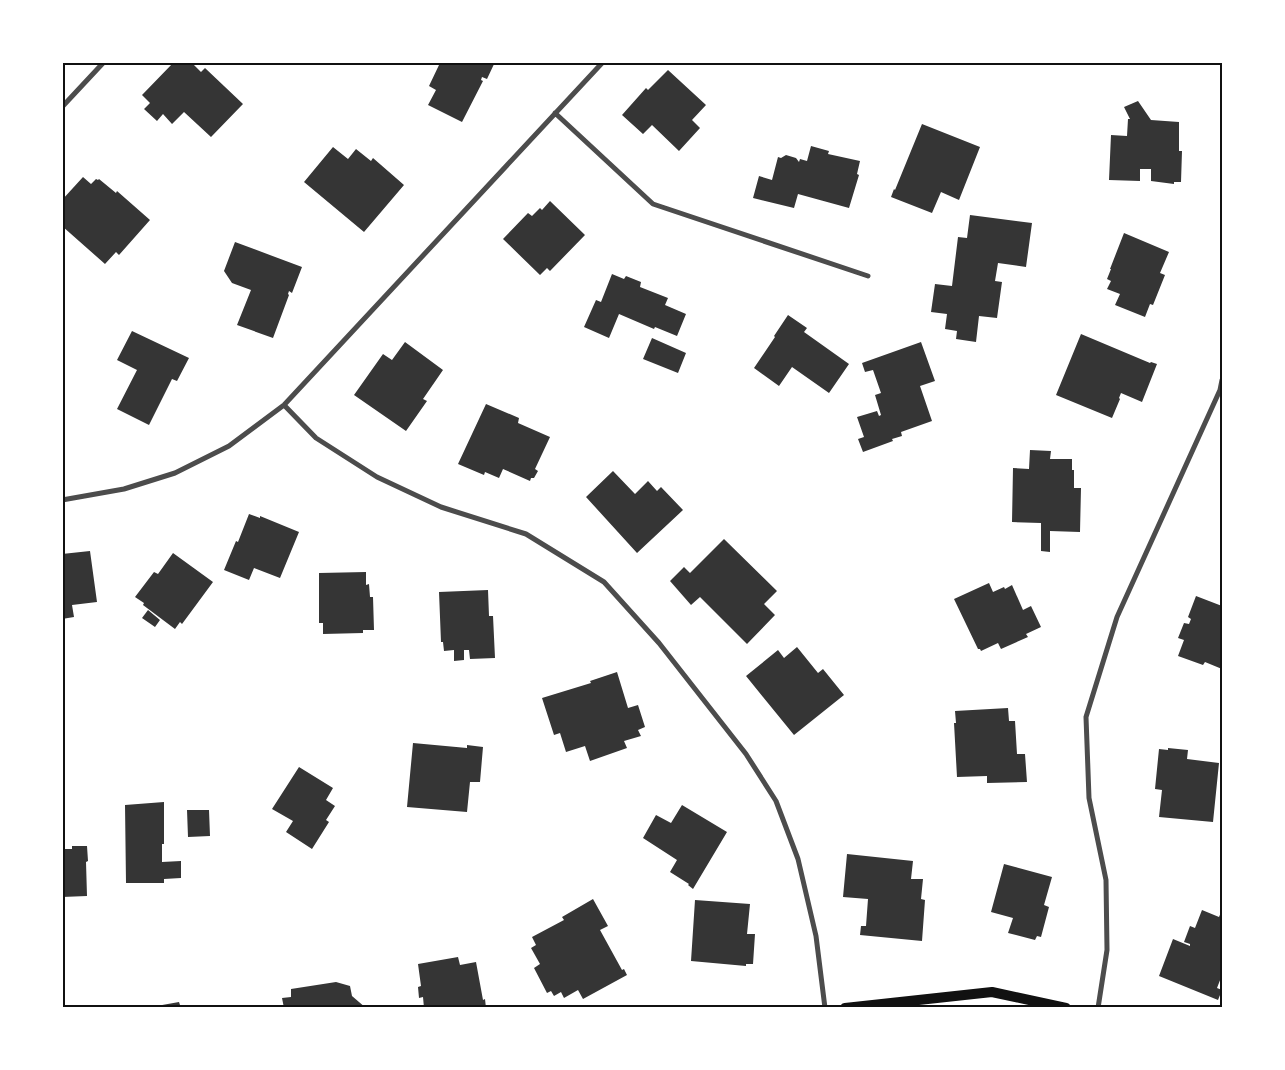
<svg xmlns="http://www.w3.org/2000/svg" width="1285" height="1070" font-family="Roboto,sans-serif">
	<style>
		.building { fill: #353535 }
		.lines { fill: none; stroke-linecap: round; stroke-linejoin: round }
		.minor { stroke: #4c4c4c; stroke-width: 5 }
		.secondary { stroke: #111; stroke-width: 10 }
		.neatline { fill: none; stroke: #111; stroke-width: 2 }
	</style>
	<rect width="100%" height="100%" fill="#fff"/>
	<path class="building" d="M174 62H191L201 72 205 68 243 104 211 137 184 112 172 124 163 114 157 121 144 109 150 103 142 95Z
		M435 62H495L487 79 482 77 481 80 483 81 462 122 428 105 436 90 429 86 439 65Z
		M668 70 706 105 692 120 700 128 679 151 652 125 643 134 622 115 646 88 648 90Z
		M1138 101 1151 120 1179 122V151H1182L1181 182H1174V184L1151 181V169H1140V181L1109 180 1111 135 1127 136 1128 119H1130L1124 107Z
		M922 124 980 147 959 200 941 192 932 213 891 197 894 189 895 190Z
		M811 146 829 151 828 154 860 161 857 174 859 175 849 208 798 194 794 208 753 198 759 176 772 180 778 157 781 158 786 155 796 158 799 162 800 159 807 161Z
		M333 147 348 159 356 149 371 161 373 158 404 185 364 232 304 182Z
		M83 177 91 184 96 179 98 180 99 179 116 193 117 191 150 220 119 255 116 252 105 264 62 226V200Z
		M550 201 585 235 550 271 547 268 540 275 503 239 528 213 532 216 540 208 542 210Z
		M970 215 1032 223 1026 267 998 263 995 281 1002 282 997 318 979 316 976 342 956 339 957 331 945 329 947 314 931 312 935 284 952 286 958 237 967 238Z
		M1124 233 1169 252 1160 273 1165 275 1153 305 1150 304 1145 317 1115 305 1120 294 1107 289 1111 281 1107 279 1111 269H1110Z
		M235 242 302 267 292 293 289 291 288 294 289 295 273 338 237 325 251 290 232 283 224 271Z
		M612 274 624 279 626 276 641 282 640 287 668 298 665 305 686 314 677 336 655 327 654 329 619 314 609 338 584 327 596 300 601 302Z
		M788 315 807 328 804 332 849 364 829 393 792 367 779 386 754 368 775 337 774 336Z
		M132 331 189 358 177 381 172 379 149 425 117 409 137 370 117 360Z
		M1081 334 1150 363 1151 362 1157 364 1142 402 1121 393 1119 398 1120 399 1112 418 1056 395Z
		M652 338 686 353 678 373 643 359Z
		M405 342 443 370 423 399 427 401 406 431 354 395 383 354 392 360Z
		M921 342 935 381 920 386 932 421 901 432 902 436 892 439 893 441 863 452 858 439 864 437 857 417 877 411 879 416 881 415 875 395 881 393 873 370 865 372 862 363Z
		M486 404 519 418 518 423 550 437 535 469 538 471 534 478H531L530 481 503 469 499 478 485 472 484 475 458 464Z
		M1030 450 1051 451 1050 459H1072V470H1074V488H1081L1080 532 1050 531V552L1041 551V523L1012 522 1013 468 1029 469Z
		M613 471 635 494 648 481 657 491 661 487 683 510 637 553 586 497Z
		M249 514 260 518V516L299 532 280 578 254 568 249 580 224 570 236 541 238 542Z
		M724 539 777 591 764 604 775 615 747 644 700 597 691 605 670 581 684 567 690 573Z
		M90 551 97 602 72 605 74 617 62 619V554Z
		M173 553 213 582 182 624 180 622 175 629 143 605 144 603 135 597 154 572 158 574Z
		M366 572V585L369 584 370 597H373L374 630H363V633L323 634V623H319V573Z
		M989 583 993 592 1004 587 1005 589 1012 585 1023 610 1031 606 1041 627 1026 634 1028 637 1001 649 998 643 981 651 980 649H978L954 599Z
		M488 590 489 616H493L495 658 470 659 469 650H464V660L454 661V650L444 651 443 642H441L439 592Z
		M1196 596 1222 606V669L1205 662 1203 665 1178 656 1184 640 1178 638 1184 623 1189 624 1191 619 1188 617Z
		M148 610 160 620 155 627 142 618Z
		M797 647 818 673 823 669 844 695 794 735 746 676 778 650 784 658Z
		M617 672 628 708 638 705 645 727 638 730 641 736 624 741 627 748 590 761 585 746 566 752 560 733 554 735 542 698 591 683 590 681Z
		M1008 708 1009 721H1015L1017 754H1025L1027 782 987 783V776L957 777 954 723H956L955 711Z
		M413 743 467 748V745L483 747 480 782H470L467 812 407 807Z
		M1168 748 1188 750 1187 759 1219 763 1213 822 1159 817 1162 790 1155 789 1159 749 1168 750Z
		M299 767 333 788 326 800 335 806 326 820 329 822 312 849 286 832 293 821 272 809Z
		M164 802V844H162V862L181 861V878L164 879V883H126L125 805Z
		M682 805 727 832 693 889 688 885 689 884 670 872 677 860 643 838 656 815 671 823Z
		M187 810H209L210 836 188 837Z
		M72 846H87L88 861 86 862 87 896 62 897V849H72Z
		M847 854 913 861 911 879H923L921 899 925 900 922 941 860 935 861 926H866L868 899 843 897Z
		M1004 864 1052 877 1044 905 1049 907 1041 937 1037 936 1035 940 1008 933 1013 918 991 912Z
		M593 899 608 926 600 930 622 970 624 969 627 975 583 999 578 990 564 998 561 992 554 996 551 991 547 993 534 968 540 964 531 948 536 945 532 937 564 920 562 917Z
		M695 900 750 904 747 934H755L753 964H746V966L691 961Z
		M1202 910 1219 917 1222 910V975L1217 988 1222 990 1218 1000 1159 976 1173 939 1190 946V944L1184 942 1190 926 1195 928Z
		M458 957 460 965 476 962 483 1000 485 999 486 1008H424L423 997 419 998 418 987 421 986 418 964Z
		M336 982 350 986 352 996 366 1008H284L282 998 291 997V989Z
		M179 1002 181 1008H151V1007Z"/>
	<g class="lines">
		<path class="minor" d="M62 107 104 62
			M555 113 653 204 868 276
			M284 405 316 438 377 477 441 507 526 534 604 582 659 643 746 754 776 801 798 859 816 936 825 1008
			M62 500 124 489 175 473 229 446 284 405 603 62
			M1098 1008 1107 950 1106 880 1089 798 1086 717 1117 617 1220 390 1222 380"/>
		<path class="secondary" d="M845 1008 992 992 1066 1008"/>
	</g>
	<rect width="1285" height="1070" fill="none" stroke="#ffffff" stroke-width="128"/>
	<rect x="64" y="64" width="1157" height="942" class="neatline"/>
</svg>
